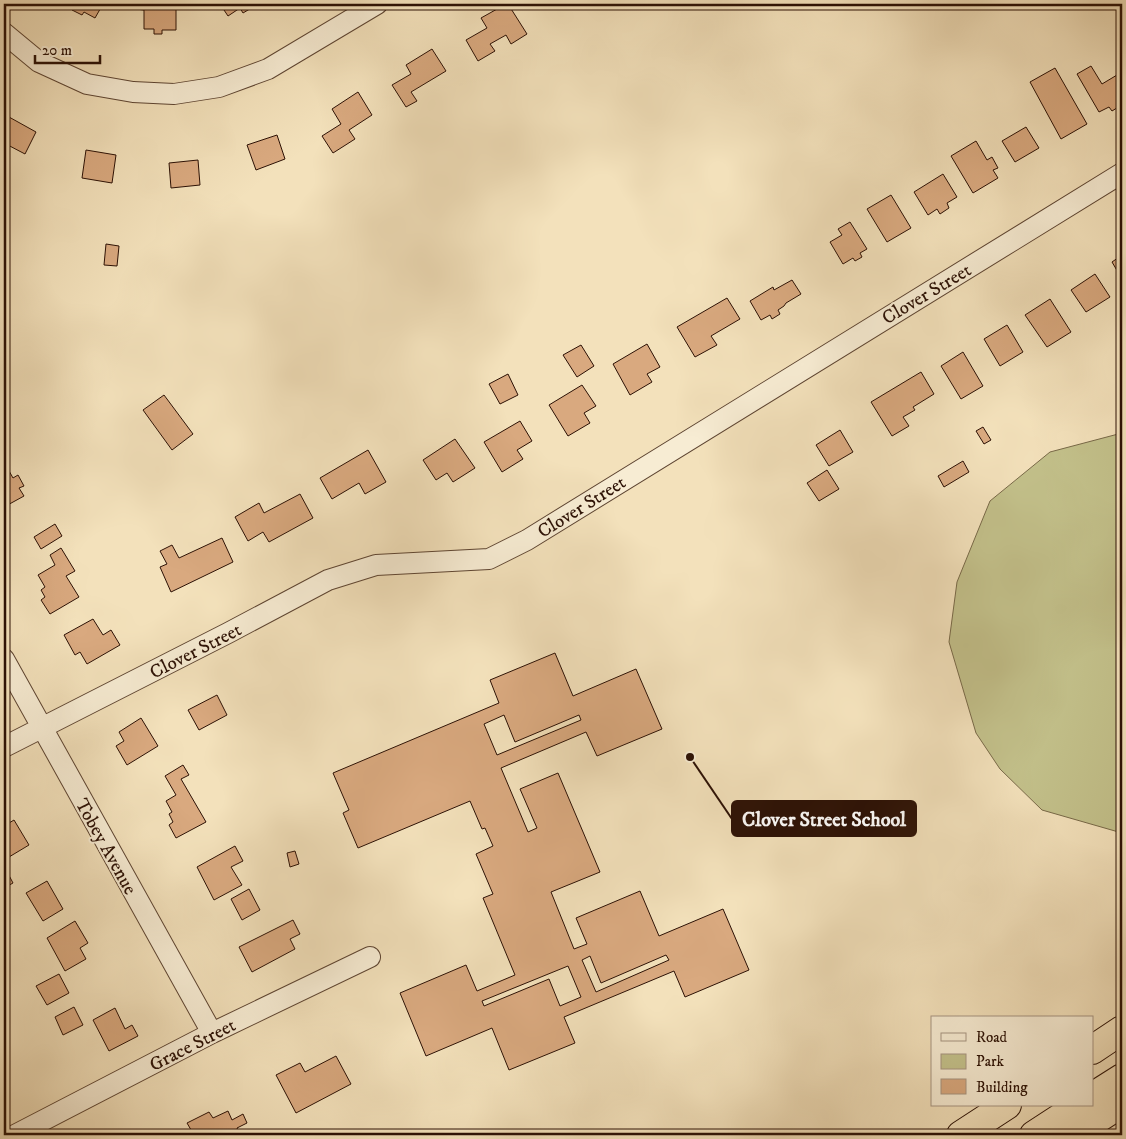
<svg xmlns="http://www.w3.org/2000/svg" width="1126" height="1139" font-family="'IM FELL DW Pica',serif">
	<style>
		.green { fill: #c3c18b; stroke: #786948 }
		.building { fill: #d9a97f; stroke: #2c1105; fill-rule: evenodd }
		.lines { fill: none; stroke-linecap: round; stroke-linejoin: round }
		.street-casing { stroke: #5e4532; stroke-width: 22 }
		.highway-casing { stroke: #2c1105; stroke-width: 30 }
		.street { stroke: #f7ecd3; stroke-width: 20 }
		.highway { stroke: #f3e1bb; stroke-width: 28 }
		.labels { text-anchor: middle; stroke-width: 4; stroke-linejoin: round; paint-order: stroke }
		.street-label { font-size: 19px; fill: #2c1105; stroke: #f7ecd3 }
		.leader { fill: none; stroke: #2c1105; stroke-width: 2 }
		.callout-dot { fill: #2c1105; stroke: #f7ecd3; stroke-width: 2 }
		.callout { fill: #2c1105; stroke: #2c1105; stroke-width: 2 }
		.callout-label { font-size: 20px; text-anchor: middle; font-weight: bold; fill: #fff }
	</style>
	<rect width="100%" height="100%" fill="#f3e1bb"/>
	<filter id="stains"><feTurbulence type="fractalNoise" baseFrequency=".004" numOctaves="4"/><feColorMatrix values="0 0 0 0 .2 0 0 0 0 .09 0 0 0 0 .02 0 0 0 .5 -.17"/></filter>
	<radialGradient id="worn" r=".72"><stop offset=".6" stop-color="#630" stop-opacity="0"/><stop offset="1" stop-color="#630" stop-opacity=".3"/></radialGradient>
	<path class="green" d="M1122 433V833L1042 810 1000 769 976 733 949 642 957 582 990 501 1050 452Z"/>
	<path class="building" d="M70 4H103L95 18 84 12 82 15 72 10 74 6Z
		M136 4H147V6H176V30H162V34H154V29H144V10L136 9Z
		M220 4H258L243 13 240 8 228 16Z
		M506 4H508L527 34 511 44 506 35 490 44 495 51 478 61 466 40 487 28 481 18Z
		M432 49 446 71 411 92 417 101 406 107 392 85 411 74 406 65Z
		M1091 66 1102 84 1117 75 1122 85V98L1117 101 1120 106 1112 111 1109 107 1099 112 1077 74Z
		M1055 68 1087 124 1061 139 1030 82Z
		M358 92 372 115 349 130 355 139 333 153 322 136 341 124 332 109Z
		M9 117 36 132 25 154 4 143V127Z
		M1026 127 1039 148 1015 162 1002 141Z
		M277 135 285 159 256 170 247 145Z
		M976 141 987 160 992 157 998 168 993 170 998 178 973 193 951 156Z
		M86 150 116 155 112 183 82 178Z
		M198 160 200 185 171 188 169 163Z
		M943 174 957 197 947 203 949 208 940 214 937 209 928 215 914 192Z
		M891 195 911 228 887 242 867 209Z
		M850 222 867 249 860 253 862 257 855 261 853 258 843 264 830 242 842 235 838 229Z
		M106 244 119 246 117 266 104 265Z
		M1122 255V279L1112 262Z
		M1095 274 1110 297 1086 312 1071 290Z
		M792 280 801 294 786 303 784 306 778 310 780 314 772 319 770 315 761 320 750 301 773 287 774 290Z
		M727 298 740 319 711 336 717 345 695 357 677 327Z
		M1050 299 1071 332 1047 347 1025 315Z
		M1007 325 1023 352 1000 366 984 339Z
		M647 344 660 367 647 374 652 382 630 395 613 364Z
		M581 345 594 366 577 377 563 355Z
		M963 352 983 386 961 399 941 366Z
		M921 372 934 394 913 407 915 410 903 417 909 426 892 436 871 402Z
		M508 374 518 395 500 404 489 384Z
		M582 385 596 406 584 413 590 423 568 436 549 405Z
		M164 395 193 434 172 450 143 410Z
		M520 421 532 441 517 450 523 459 502 472 484 442Z
		M983 427 991 440 984 444 976 431Z
		M840 430 853 452 829 466 816 445Z
		M455 439 475 468 453 482 447 473 436 480 423 460Z
		M368 450 386 482 365 494 359 483 332 499 320 478Z
		M963 461 969 472 944 487 938 476Z
		M4 462 13 478 18 475 24 486 19 488 24 496 4 507Z
		M827 470 839 489 819 501 807 483Z
		M300 494 313 518 269 542 263 532 248 541 235 517 259 503 264 513Z
		M55 524 62 536 41 549 34 537Z
		M222 538 233 562 171 592 160 567 167 564 160 551 172 545 179 558Z
		M61 548 75 571 66 576 79 597 50 614 41 600 45 597 41 590 45 587 38 575 55 565 50 555Z
		M93 619 103 635 111 630 120 645 87 664 80 652 75 655 64 635Z
		M555 653 573 696 636 669 662 729 597 756 586 732 501 768 528 832 537 828 520 789 558 773 600 872 551 892 574 949 587 944 576 918 640 891 659 936 723 909 749 970 685 997 674 971 564 1017 575 1043 509 1070 492 1028 426 1056 400 993 466 965 477 991 515 975 483 898 493 894 476 854 493 846 485 828 482 829 470 801 358 848 343 813 349 810 333 773 499 703 490 680ZM504 715 515 742 579 715 581 720 497 755 484 724ZM666 955 669 960 596 992 582 960 590 956 601 983ZM568 966 581 997 560 1006 549 979 484 1006 482 1001Z
		M217 695 227 715 199 730 188 710Z
		M141 718 158 746 127 765 116 746 124 741 119 732Z
		M183 765 189 775 181 779 206 822 176 838 169 825 173 822 169 814 172 812 166 801 176 795 165 776Z
		M14 820 29 845 9 857 4 848V826Z
		M235 846 243 861 231 867 242 885 214 900 197 867Z
		M295 851 299 864 290 867 287 853Z
		M4 866 13 883 4 888Z
		M47 881 63 909 43 921 26 893Z
		M249 889 260 910 242 920 231 899Z
		M293 920 300 934 290 939 295 949 252 972 239 947Z
		M75 921 88 943 80 948 86 959 65 971 47 938Z
		M59 974 69 993 47 1005 36 986Z
		M74 1007 83 1025 63 1035 55 1017Z
		M115 1008 125 1029 132 1025 138 1036 109 1051 93 1020Z
		M336 1056 351 1084 296 1113 276 1075 300 1063 305 1072Z
		M228 1111 232 1120 243 1114 247 1123 237 1128 239 1133 235 1135H194L187 1123 209 1112 213 1118Z"/>
	<g class="lines">
		<g class="street-casing">
			<path id="street" d="M4 33 39 62 87 84 133 92 174 94 219 87 268 69 377 4
				M4 659 212 1033
				M4 747 228 633 328 580 376 565 489 559 527 540 1122 173
				M15 1135 212 1033 370 957"/>
		</g>
		<g class="highway-casing">
			<path id="highway" d="M1092 1050 1122 1030
				M1092 1097 1122 1078
				M961 1135 1007 1105
				M1034 1135 1080 1105
				M1072 1135 1122 1103"/>
		</g>
		<use href="#street" class="street"/>
		<use href="#highway" class="highway"/>
	</g>
	<g class="labels">
		<g class="street-label">
			<text transform="translate(926 293) rotate(-31)" y="7">Clover Street</text>
			<text transform="translate(581 506) rotate(-32)" y="7">Clover Street</text>
			<text transform="translate(195 650) rotate(-27)" y="7">Clover Street</text>
			<text transform="translate(107 846) rotate(61)" y="7">Tobey Avenue</text>
			<text transform="translate(192 1044) rotate(-27)" y="7">Grace Street</text>
		</g>
	</g>
	<path class="leader" d="M690 757L732 819"/>
	<circle class="callout-dot" cx="690" cy="757" r="5"/>
	<rect class="callout" x="732" y="801" width="184" height="35" rx="5"/>
	<g class="callout-label">
		<text x="824" y="826">Clover Street School</text>
	</g>
	<rect width="1126" height="1139" fill="none" stroke="#f3e1bb" stroke-width="20"/>
	<rect x="5" y="5" width="1116" height="1129" fill="none" stroke="#2c1105" stroke-width="2.5"/>
	<rect x="10" y="10" width="1106" height="1119" fill="none" stroke="#2c1105"/>
	<rect x="931" y="1016" width="162" height="90" fill="#f7ecd3" stroke="#a69481"/>
	<rect x="941" y="1033" width="25" height="8" fill="#f7ecd3" stroke="#a69481"/>
	<text x="976" y="1042" font-size="15" fill="#2c1105">Road</text>
	<rect x="941" y="1054" width="25" height="15" fill="#c3c18b" stroke="#a69481"/>
	<text x="976" y="1066" font-size="15" fill="#2c1105">Park</text>
	<rect x="941" y="1079" width="25" height="15" fill="#d9a97f" stroke="#a69481"/>
	<text x="976" y="1092" font-size="15" fill="#2c1105">Building</text>
	<path d="M35 55v8h65v-8" fill="none" stroke="#2c1105" stroke-width="2.5"/>
	<text x="42" y="55" font-size="15" fill="#2c1105" stroke="#f7ecd3" stroke-width="4" paint-order="stroke">20 m</text>
	<rect width="100%" height="100%" filter="url(#stains)"/>
	<rect width="100%" height="100%" fill="url(#worn)"/>
</svg>
